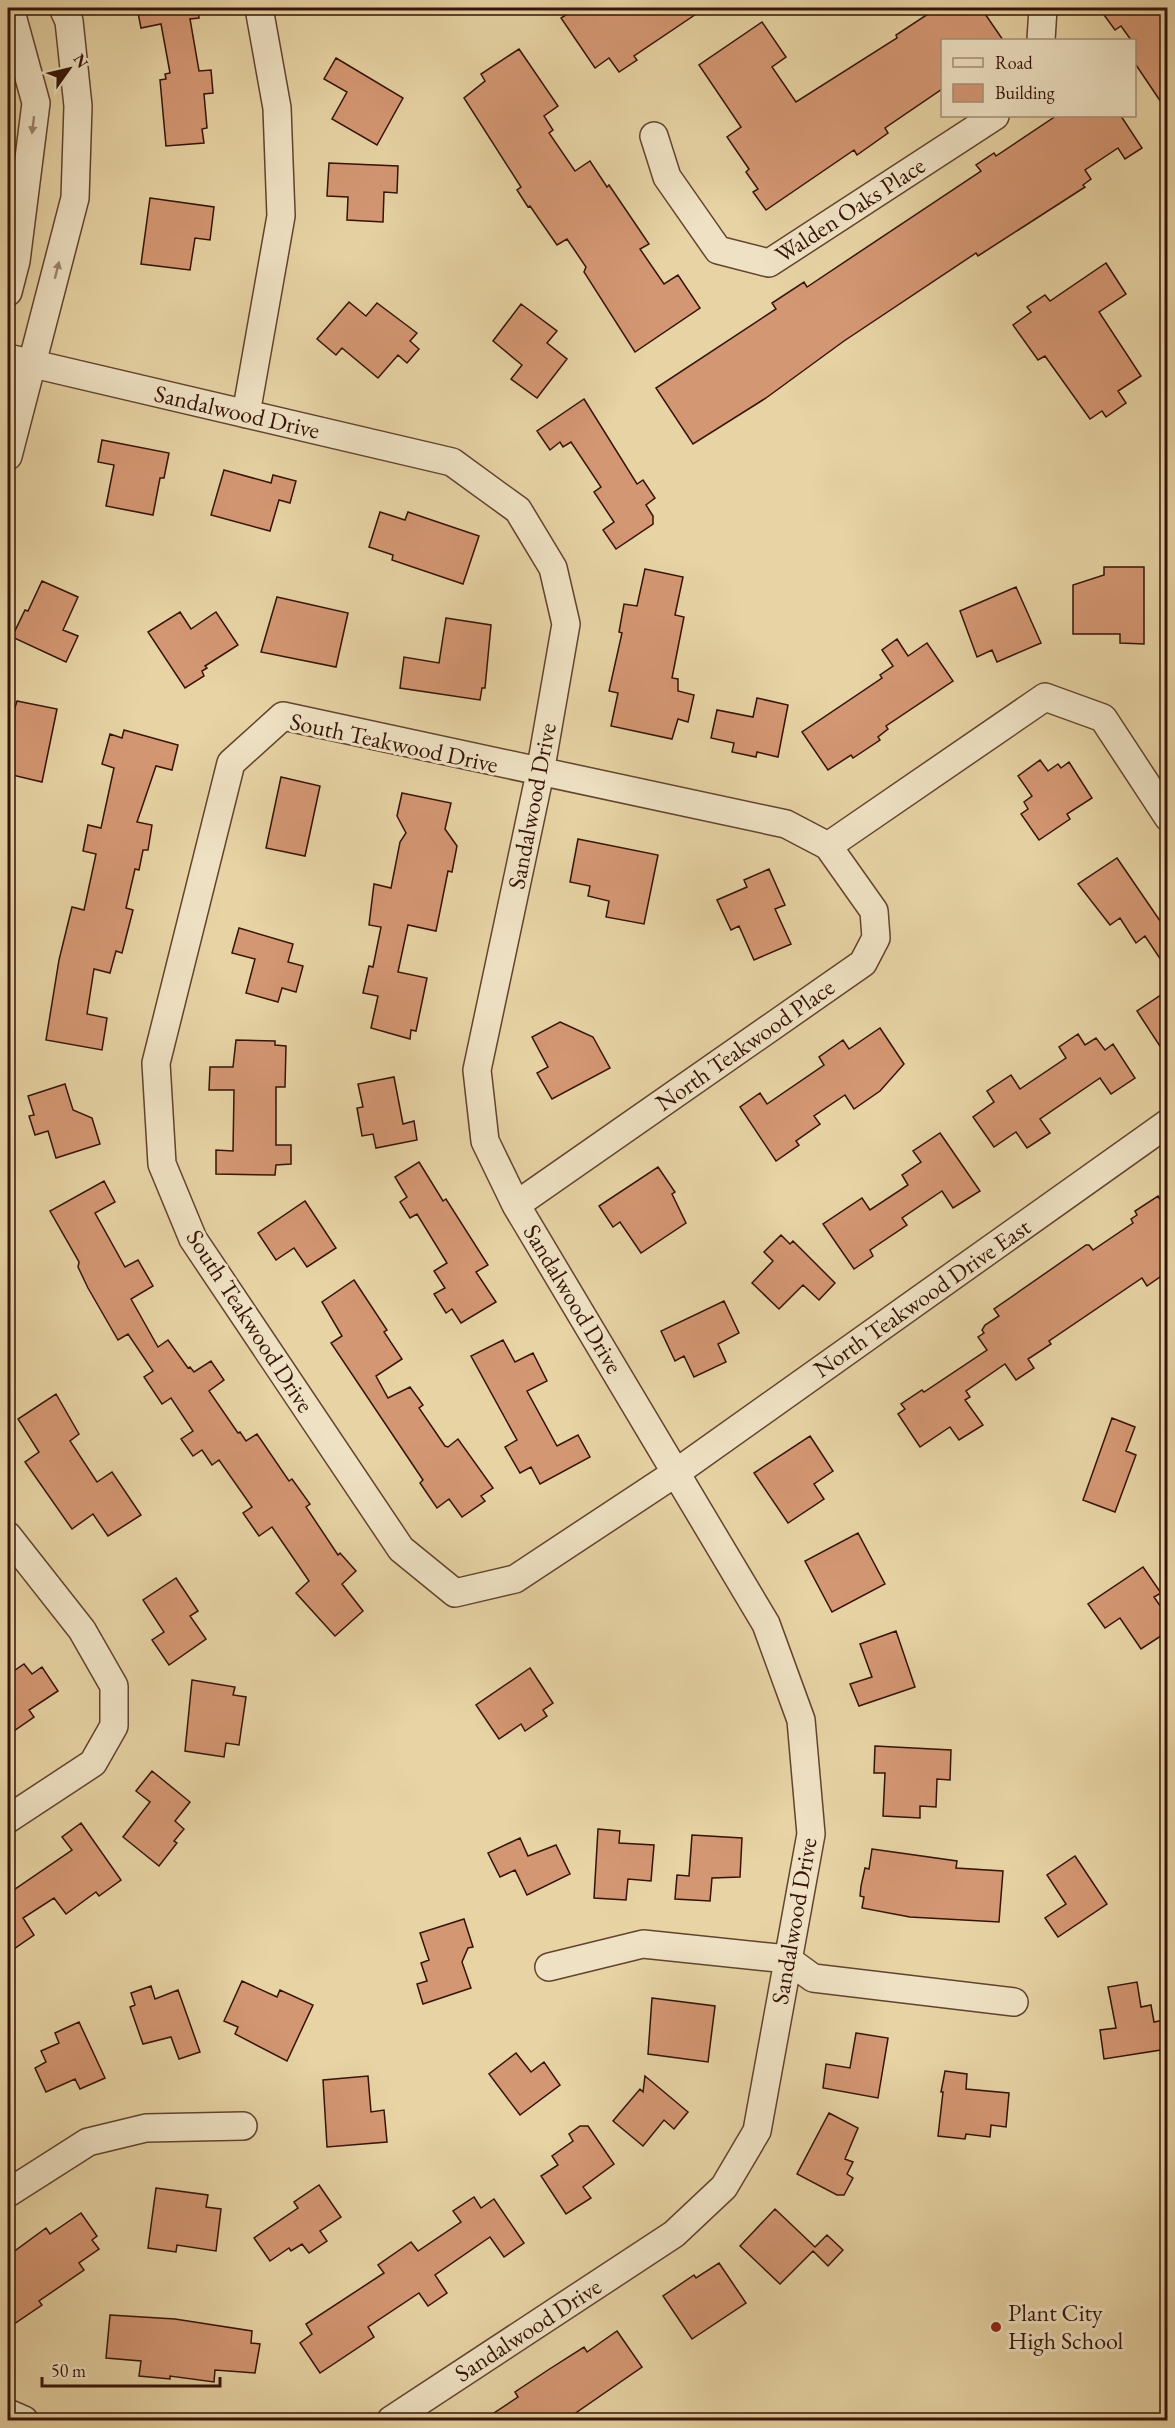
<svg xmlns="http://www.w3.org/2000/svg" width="1175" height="2428" font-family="'EB Garamond',serif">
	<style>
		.building { fill: #d49773; stroke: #351307; stroke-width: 1.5 }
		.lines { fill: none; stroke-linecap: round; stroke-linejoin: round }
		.minor-casing { stroke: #62432e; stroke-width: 30 }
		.minor { stroke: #efe2c4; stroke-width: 27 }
		.oneway { fill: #9b856f }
		.poi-dot { fill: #8f2418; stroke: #efe2c4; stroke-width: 2 }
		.labels { text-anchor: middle; stroke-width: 6; stroke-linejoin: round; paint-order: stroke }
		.street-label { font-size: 24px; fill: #351307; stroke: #efe2c4 }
		.poi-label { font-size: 24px; fill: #351307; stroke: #efe2c4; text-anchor: start }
	</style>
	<rect width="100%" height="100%" fill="#e7d3a4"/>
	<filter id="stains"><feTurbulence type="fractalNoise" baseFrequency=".00333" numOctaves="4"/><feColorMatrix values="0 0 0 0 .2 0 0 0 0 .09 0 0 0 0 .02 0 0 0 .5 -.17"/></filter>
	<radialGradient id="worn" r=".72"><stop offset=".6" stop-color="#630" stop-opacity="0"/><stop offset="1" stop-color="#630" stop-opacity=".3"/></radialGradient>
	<path class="building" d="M137 8H198L199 18 190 19 199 71 211 70 213 93 204 94 207 128 202 129 204 143 166 146 160 80 166 79 165 74 170 73 161 24 141 28Z
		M577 8H705L634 56 637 60 619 72 609 58 595 68 561 18Z
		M937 8H981L1003 40H942V89L885 128 888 133 857 155 854 150 766 210 753 192 758 189 746 172 749 169 727 137 741 127 699 65 762 22 786 57 772 67 796 102 897 38 896 35Z
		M1099 8H1167V111L1134 62V40H1131L1121 26 1115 30Z
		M519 49 558 106 544 116 553 130 549 133 575 171 590 161 607 187 609 185 649 244 640 249 664 284 678 275 700 308 635 352 584 272 586 267 567 239 557 245 530 206 528 207 517 190 521 187 464 98 485 81 481 74Z
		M336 58 403 98 377 145 332 119 347 92 324 79Z
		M1056 116H1121L1142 148 1125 159 1118 148 1085 170 1091 179 1083 185 1085 187 978 256 976 253 844 341 766 398 693 444 656 388 776 309 772 303 804 282 807 287 981 171 976 165 994 153 996 156Z
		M329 163 398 166 397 193 384 192 383 222 347 220 348 197 327 196Z
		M150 198 214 207 210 240 195 238 190 270 141 264Z
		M1106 263 1126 294 1099 312 1141 376 1118 391 1126 403 1106 417 1102 411 1090 419 1045 356 1038 360 1013 325 1031 312 1027 307 1045 295 1050 301Z
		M349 302 366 316 377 303 417 333 410 341 419 349 407 363 398 355 378 378 342 348 336 355 317 339Z
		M521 304 557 331 547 343 567 359 537 398 511 379 522 365 493 341Z
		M584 399 637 484 643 480 655 498 646 505 653 516V524L616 549 603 530 614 522 594 492 601 487 571 442 563 447 560 442 550 450 537 431Z
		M102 440 169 453 164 478H160L153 515 106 506 114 465 98 462Z
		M224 470 271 483 273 475 296 481 290 503 279 500 270 531 211 515Z
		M380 512 405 520 408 512 479 536 463 584 392 560 393 555 369 547Z
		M1104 567H1144V644L1120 643V634H1073V585L1104 575Z
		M645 569 683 577 675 615 684 617 672 678 678 679V691L694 695 688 722 678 719 672 739 611 726 618 693 609 691 622 633 619 632 624 604 637 606Z
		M42 581 78 597 63 630 78 636 66 662 12 637 25 610 28 611Z
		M1016 587 1041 643 997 662 992 650 977 657 960 611Z
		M277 597 348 613 336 667 261 652Z
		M180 612 191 629 216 612 238 645 205 666 207 668 202 671 204 676 185 688 148 632Z
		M446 618 491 625 485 688H482L480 700 400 688 404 657 439 663Z
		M897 639 908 656 927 643 953 681 886 726 888 729 878 737 880 740 853 758 851 755 828 770 802 732 882 678 880 675 893 666 882 650Z
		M757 698 788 705 778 757 757 752 756 757 732 752 734 743 711 738 717 710 753 717Z
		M17 701 57 709 42 782 8 774V730Z
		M124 730 178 745 172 770 156 766 137 822 152 825 148 850H143L139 870 135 869 126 908 133 910 122 953 116 951 110 973 94 969 87 1014 107 1018 102 1050 46 1040 59 960 72 907 84 910 96 854 83 851 88 825 101 828 114 768 102 764 110 734 122 738Z
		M1040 760 1048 771 1058 764 1061 768 1069 762 1092 798 1067 814 1070 819 1039 840 1021 814 1028 809 1024 802 1032 796 1018 776Z
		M281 777 320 786 305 856 266 848Z
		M402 793 451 803 445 829 457 846 452 872 448 871 436 931 408 925 398 972 427 978 416 1031 411 1030 410 1039 371 1028 378 996 363 993 369 966 373 967 381 927 369 925 374 884 391 888 400 842 406 833 397 816Z
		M578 839 658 855 644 924 606 917 609 901 588 896 590 886 570 882Z
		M1117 858 1167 931V969L1145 936 1136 943 1120 918 1110 925 1078 884Z
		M769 869 785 905 775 909 791 944 754 960 739 926 731 930 717 900 747 887 744 880Z
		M239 928 293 944 288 962 303 966 296 992 282 988 278 1002 246 993 255 959 232 953Z
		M1167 991V1057L1137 1011Z
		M560 1022 593 1037 610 1068 552 1099 537 1073 548 1067 532 1037Z
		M880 1028 904 1064 880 1091 854 1109 845 1095 814 1116 820 1124 796 1141 799 1145 776 1161 740 1107 760 1093 767 1104 824 1065 819 1057 843 1040 849 1049Z
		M1078 1034 1085 1045 1096 1038 1105 1050 1113 1044 1135 1078 1111 1094 1100 1078 1040 1119 1050 1133 1027 1148 1016 1132 994 1147 973 1117 994 1102 987 1091 1011 1075 1020 1089 1066 1058 1059 1047Z
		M236 1040 275 1041V1045L286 1046 285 1087H276V1145H291V1164L276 1165 275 1175 216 1174V1150L233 1151 234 1090H209L210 1067H233Z
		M394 1077 403 1124 414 1121 417 1140 376 1148 373 1134 362 1136 357 1108 363 1107 358 1084Z
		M65 1084 73 1110 92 1118 100 1144 56 1158 48 1131 35 1135 29 1116 34 1115 28 1096Z
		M940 1133 980 1191 953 1208 942 1191 902 1218 907 1225 870 1250 873 1256 854 1269 823 1224 862 1198 870 1210 908 1185 902 1175 921 1162 913 1151Z
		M419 1162 443 1201 446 1199 488 1265 476 1272 496 1302 461 1323 452 1309 446 1313 434 1294 445 1288 434 1271 447 1263 417 1214 410 1218 400 1202 407 1197 395 1177Z
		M658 1167 675 1192 672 1194 686 1223 641 1253 620 1222 613 1227 599 1206Z
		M104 1181 115 1202 95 1213 125 1267 138 1260 153 1286 131 1299 158 1347 168 1340 188 1368 190 1367 194 1372 211 1361 224 1380 209 1391 238 1433 240 1432 246 1441 257 1434 289 1481 292 1479 310 1504 306 1507 338 1555 340 1553 356 1571 342 1584 363 1611 335 1636 296 1593 309 1581 272 1527 259 1536 243 1513 252 1507 219 1460 212 1465 202 1450 193 1456 181 1439 193 1431 171 1398 162 1404 144 1377 153 1371 128 1334 118 1340 88 1288 78 1267 79 1262 50 1211Z
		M1158 1196 1167 1211V1272L1147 1286 1142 1278 1049 1341 1051 1344 1028 1359 1034 1368 1016 1380 1005 1364 966 1391 970 1397 965 1400 983 1425 959 1440 950 1427 920 1447 898 1414 905 1409 901 1404 922 1390 924 1392 987 1350 978 1337 984 1333 982 1330 985 1325 999 1316 994 1309 1086 1245H1089L1093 1250 1133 1223 1131 1219 1137 1215 1135 1211Z
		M305 1201 336 1248 307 1267 294 1248 276 1260 258 1233Z
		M781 1235 790 1244 793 1241 835 1283 819 1300 803 1285 779 1309 752 1283 773 1261 764 1252Z
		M354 1280 387 1330 384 1332 402 1359 376 1376 388 1398 410 1387 423 1405 419 1408 445 1446 448 1447 458 1439 493 1488 481 1496 485 1501 462 1517 449 1499 437 1508 420 1483 423 1480 331 1343 342 1336 322 1302Z
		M724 1301 739 1333 718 1344 726 1362 694 1377 684 1356 675 1361 661 1331Z
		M503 1340 515 1362 533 1353 547 1381 527 1391 557 1446 578 1435 590 1457 540 1484 531 1467 520 1473 505 1447 517 1440 471 1356Z
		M56 1394 79 1434 70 1441 97 1482 112 1472 141 1515 108 1536 93 1514 72 1529 25 1462 39 1452 18 1419Z
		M1112 1418 1135 1427 1126 1451 1136 1455 1115 1512 1083 1500Z
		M810 1436 833 1471 814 1484 824 1499 788 1523 754 1473Z
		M858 1533 885 1584 832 1612 805 1561Z
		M1143 1567 1161 1593 1154 1597 1167 1616V1632L1141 1649 1120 1618 1105 1628 1088 1604Z
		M176 1578 198 1611 190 1616 206 1639 169 1665 152 1640 164 1632 143 1600Z
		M896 1631 915 1687 859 1706 850 1684 872 1677 860 1644Z
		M24 1664 32 1674 42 1667 58 1691 29 1710 34 1717 8 1735V1675Z
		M530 1668 553 1703 543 1710 547 1716 525 1731 521 1724 499 1739 476 1705Z
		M192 1680 235 1687 233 1695 246 1697 239 1745 226 1743 224 1757 185 1751Z
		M875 1746 951 1750 950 1780 937 1779 936 1807 920 1806V1818L883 1816 885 1773H874Z
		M152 1771 190 1802 175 1821 184 1829 174 1841 177 1843 159 1866 123 1837 150 1802 136 1791Z
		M81 1823 121 1880 99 1896 96 1892 66 1914 54 1898 23 1918 34 1935 8 1953V1894L72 1850 62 1837Z
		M598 1829 620 1831 619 1843 654 1845 651 1881 628 1879 626 1900 594 1898Z
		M692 1835 742 1838 740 1877 712 1878 710 1901 675 1899 677 1875 689 1876Z
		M520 1838 528 1856 556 1845 570 1874 527 1895 515 1870 500 1877 488 1853Z
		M872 1849 957 1861 956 1868 1003 1871 999 1922 910 1917 862 1908 864 1897 860 1896 861 1886 865 1868 869 1869Z
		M1075 1856 1107 1904 1058 1937 1045 1918 1066 1904 1047 1875Z
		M464 1919 473 1947 468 1948 462 1962 471 1988 423 2004 417 1984 427 1981 421 1963 429 1960 420 1933Z
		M242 1981 277 1997 280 1990 313 2005 287 2061 235 2034 238 2027 224 2021Z
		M1137 1982 1141 2007 1151 2005 1154 2022 1164 2020 1167 2049 1104 2059 1100 2030 1116 2028 1108 1987Z
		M151 1986 155 1999 178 1990 200 2052 179 2059 171 2037 143 2044 130 2007 135 2005 131 1993Z
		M652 1998 715 2006 708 2062 648 2054Z
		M79 2022 105 2078 80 2089 75 2079 46 2092 35 2068 46 2062 41 2051 59 2043 55 2033Z
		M856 2033 888 2038 878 2098 823 2088 826 2064 850 2068Z
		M516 2053 531 2072 544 2062 560 2085 520 2115 489 2074Z
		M945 2071 967 2074 966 2089 1009 2093 1006 2127 991 2125 990 2137 966 2134 965 2139 938 2136 943 2092H941Z
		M368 2076 371 2112 384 2110 387 2142 327 2147 323 2080Z
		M645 2076 688 2112 674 2129 664 2120 643 2146 613 2121 640 2089 643 2092Z
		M829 2113 858 2128 845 2159 853 2162 847 2174 853 2178 844 2195H837L797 2174Z
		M580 2126H588L614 2164 583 2187 591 2198 566 2214 541 2176 558 2165 552 2156 573 2141 569 2134Z
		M319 2185 341 2217 320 2231 327 2241 309 2253 302 2244 291 2251 289 2248 270 2261 254 2238 298 2208 294 2202Z
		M156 2188 208 2195 206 2207 221 2209 216 2251 177 2245 176 2252 148 2248Z
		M474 2197 481 2208 494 2199 524 2243 504 2257 490 2237 435 2275 447 2293 428 2306 419 2293 368 2327 374 2337 320 2373 300 2343 312 2334 306 2324 384 2273 378 2265 411 2242 418 2251 461 2222 453 2211Z
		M775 2209 815 2247 827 2235 843 2250 828 2266 813 2251 780 2284 740 2246Z
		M81 2213 97 2236 92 2240 99 2249 79 2263 84 2270 39 2301 42 2305 8 2328V2256L46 2228 50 2234Z
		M719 2263 746 2303 692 2339 663 2296 694 2275 696 2278Z
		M110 2315 175 2319 252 2331 251 2343 260 2344 255 2373 215 2370 214 2382 170 2376V2379L139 2376 141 2361 106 2358Z
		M617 2331 642 2367 564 2421H482L518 2397 515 2392 548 2370 584 2347 587 2352Z"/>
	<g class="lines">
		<g class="minor-casing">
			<path id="minor" d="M1041 40 1043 8
				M654 136 667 177 718 250 769 263 995 116
				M8 292 16 261 36 103 10 8
				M8 358 452 462 518 510 553 568 566 624 540 773 477 1070 485 1141 516 1205 766 1624 801 1720 811 1834 757 2131 724 2187 674 2234 391 2420
				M246 414 281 216 277 108 259 8
				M8 456 75 198 78 106 69 21 63 8
				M828 846 1045 697 1103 718 1168 817
				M516 1205 863 963 876 938 874 911 828 846 786 824 283 716 231 763 156 1063 162 1164 193 1239 401 1549 455 1593 515 1579 677 1472 1168 1123
				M8 1536 82 1630 114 1686V1726L93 1763 8 1819
				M787 1959 813 1978 1014 2002
				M549 1967 643 1944 787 1959
				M8 2193 88 2142 146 2128 243 2126
				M8 2413 24 2420"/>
		</g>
		<use href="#minor" class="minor"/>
	</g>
	<defs><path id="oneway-solid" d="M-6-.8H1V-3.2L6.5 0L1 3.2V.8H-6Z" transform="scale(1.5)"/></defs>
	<g class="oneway">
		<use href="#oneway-solid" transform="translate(33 125) rotate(97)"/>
		<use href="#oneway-solid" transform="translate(57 270) rotate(-76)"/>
	</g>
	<circle class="poi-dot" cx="996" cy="2327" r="6"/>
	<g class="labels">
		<g class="street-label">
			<text transform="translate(850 210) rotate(-33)" y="8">Walden Oaks Place</text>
			<text transform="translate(237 412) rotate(13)" y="8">Sandalwood Drive</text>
			<text transform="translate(394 743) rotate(12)" y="8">South Teakwood Drive</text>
			<text transform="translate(532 806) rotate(-79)" y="8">Sandalwood Drive</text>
			<text transform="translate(745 1045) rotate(-35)" y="8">North Teakwood Place</text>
			<text transform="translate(922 1298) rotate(-35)" y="8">North Teakwood Drive East</text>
			<text transform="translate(573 1299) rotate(59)" y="8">Sandalwood Drive</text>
			<text transform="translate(250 1321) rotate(57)" y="8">South Teakwood Drive</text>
			<text transform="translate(794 1921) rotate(-80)" y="8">Sandalwood Drive</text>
			<text transform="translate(528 2330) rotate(-33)" y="8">Sandalwood Drive</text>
		</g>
		<g class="poi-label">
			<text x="1008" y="2321">Plant City<tspan x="1008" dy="28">High School</tspan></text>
		</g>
	</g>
	<rect width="1175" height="2428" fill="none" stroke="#e7d3a4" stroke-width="30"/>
	<rect x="9" y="9" width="1157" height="2410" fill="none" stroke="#351307" stroke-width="3"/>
	<rect x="15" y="15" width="1145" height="2398" fill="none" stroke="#351307" stroke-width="1.5"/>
	<rect x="941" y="39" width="195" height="78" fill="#efe2c4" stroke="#a58f78" stroke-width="1.5"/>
	<rect x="953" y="58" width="30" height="9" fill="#efe2c4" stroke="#a58f78" stroke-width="1.5"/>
	<text x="995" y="69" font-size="18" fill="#351307">Road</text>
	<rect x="953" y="84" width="30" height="18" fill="#d49773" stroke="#a58f78" stroke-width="1.5"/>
	<text x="995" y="99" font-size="18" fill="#351307">Building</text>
	<g transform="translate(69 69) rotate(56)" stroke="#efe2c4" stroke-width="4.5" paint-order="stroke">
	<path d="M0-4.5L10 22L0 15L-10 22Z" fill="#351307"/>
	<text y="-9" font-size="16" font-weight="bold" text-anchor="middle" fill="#351307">N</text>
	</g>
	<path d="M42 2377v9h178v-9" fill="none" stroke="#351307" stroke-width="3"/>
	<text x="51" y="2377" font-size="18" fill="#351307" stroke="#efe2c4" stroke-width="4.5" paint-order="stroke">50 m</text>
	<rect width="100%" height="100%" filter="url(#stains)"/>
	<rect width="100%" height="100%" fill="url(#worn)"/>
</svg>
